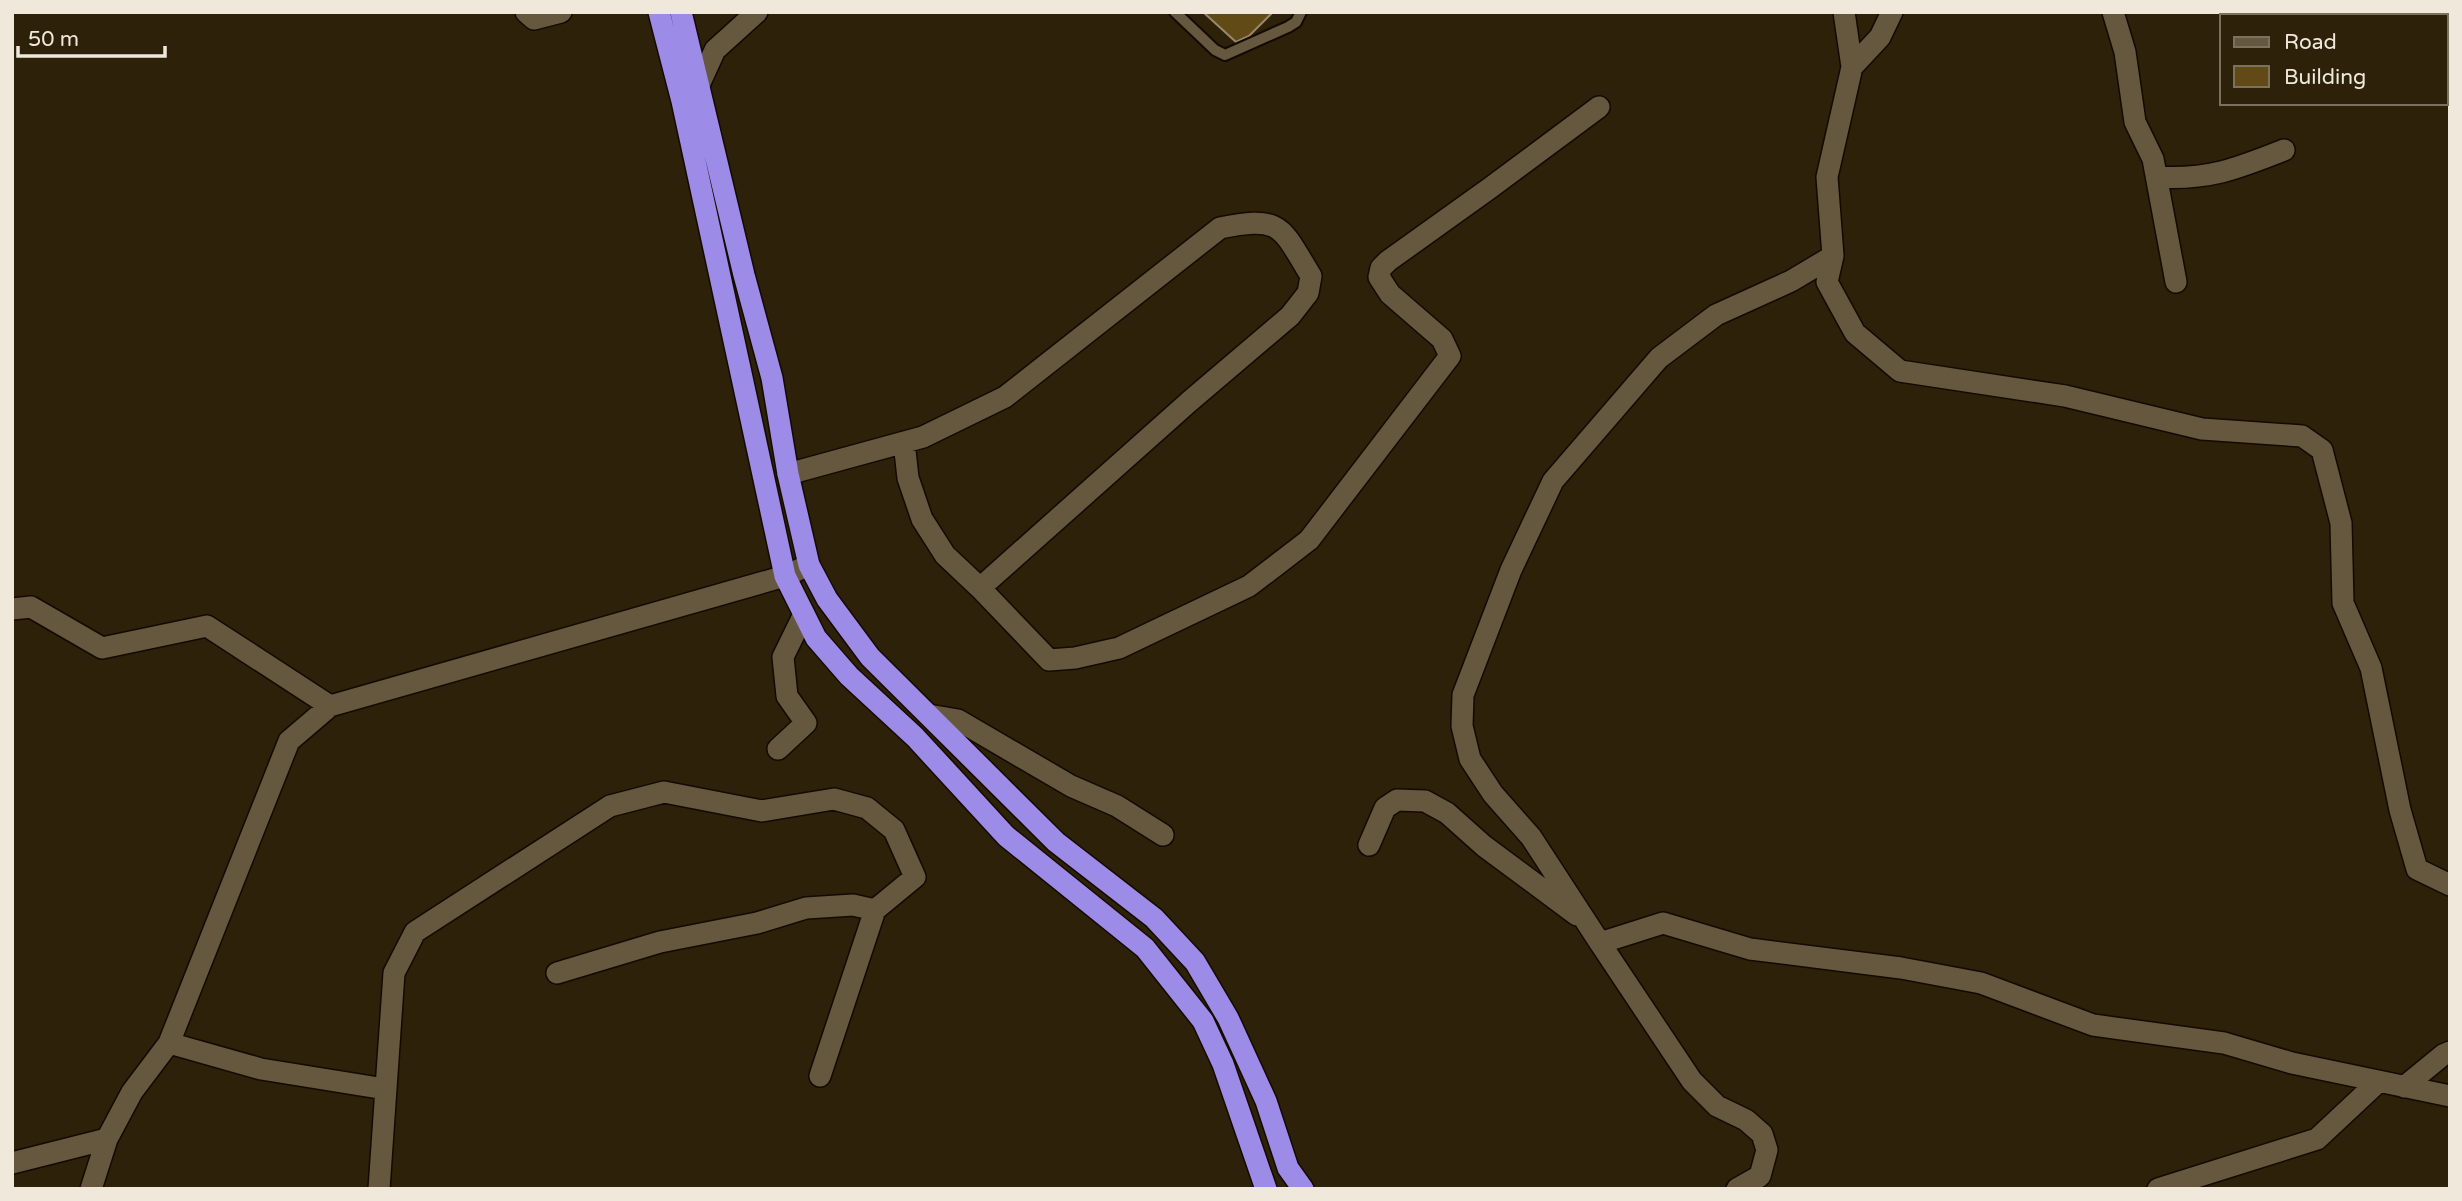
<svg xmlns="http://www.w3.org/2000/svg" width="2462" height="1201" font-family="'Varela Round',sans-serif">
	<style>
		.building { fill: #624a16; stroke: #97896f; stroke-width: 2 }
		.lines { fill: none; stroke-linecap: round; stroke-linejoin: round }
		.lane-casing { stroke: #150a00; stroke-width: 14 }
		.street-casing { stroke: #150a00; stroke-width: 24 }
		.highway-casing { stroke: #150a00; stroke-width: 24 }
		.lane { stroke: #65583f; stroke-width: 10 }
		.street { stroke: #65583f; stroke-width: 21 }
		.highway { stroke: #9c8be7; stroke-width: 21 }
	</style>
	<rect width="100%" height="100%" fill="#2d2109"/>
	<path class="building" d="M1203 12H1273L1249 36 1236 42Z"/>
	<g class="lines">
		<g class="lane-casing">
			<path id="lane" d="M1175 12 1215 50 1225 55 1288 27 1296 22 1301 12"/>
		</g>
		<g class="street-casing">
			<path id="street" d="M526 12 534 19 561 12
				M1844 12 1852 67 1827 177 1833 256 1827 282 1855 333 1900 371 2065 396 2202 429 2302 436 2322 450 2341 523 2343 603 2371 668 2400 810 2417 869 2450 885
				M2113 12 2125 52 2135 122 2153 159 2176 282
				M1852 67 1880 37 1892 12
				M699 85 715 50 757 12
				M2157 177C2209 180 2236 169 2284 150
				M904 442 908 478 922 519 945 555 980 588 1049 660 1075 658 1119 648 1249 586 1309 540 1450 356 1442 339 1390 294 1379 277 1381 268 1388 261 1490 188 1599 107
				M788 474 923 437 1005 397 1220 228C1282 215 1281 227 1311 276L1308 293 1290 316 1190 401 980 588
				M12 609 31 607 102 648 207 626 330 706
				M929 715 958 720 1071 786 1117 806 1163 835
				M778 749 806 723 787 696 783 657 804 614
				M1369 845 1385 808 1397 800 1425 801 1447 813 1484 846 1577 915
				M1600 943 1531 837 1493 794 1470 759 1462 726 1463 695 1511 570 1553 481 1659 358 1716 315 1791 281 1833 256
				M557 973 660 942 757 923 806 908 853 905 875 910
				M169 1043 261 1069 385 1089
				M2404 1087 2443 1055 2450 1052
				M12 1163 107 1139
				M91 1189 107 1139 132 1092 169 1043 289 741 330 706 785 576 809 565
				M379 1189 394 973 415 932 610 806 664 792 762 811 834 799 867 808 894 830 915 877 875 910 820 1076
				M1737 1189 1760 1176 1767 1150 1762 1134 1746 1120 1717 1106 1692 1081 1600 943 1663 923 1750 949 1901 968 1981 983 2093 1025 2224 1043 2292 1063 2450 1096
				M2158 1189 2317 1139 2378 1082"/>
		</g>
		<g class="highway-casing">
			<path id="highway" d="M659 12 682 101 785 576 816 638 849 676 915 737 1006 836 1145 948 1203 1021 1223 1064 1266 1189
				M681 12 744 275 772 378 788 474 809 565 827 599 870 657 1056 842 1154 918 1195 962 1228 1018 1266 1101 1288 1168 1303 1189"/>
		</g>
		<use href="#lane" class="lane"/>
		<use href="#street" class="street"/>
		<use href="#highway" class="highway"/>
	</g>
	<rect width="2462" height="1201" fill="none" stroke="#f0e8da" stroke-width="28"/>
	<rect x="2220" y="14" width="228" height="91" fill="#2d2109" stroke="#7b715d" stroke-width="2"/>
	<rect x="2234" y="37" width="35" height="10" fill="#65583f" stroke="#7b715d" stroke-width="2"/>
	<text x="2284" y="49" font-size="21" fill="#f0e8da">Road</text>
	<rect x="2234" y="66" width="35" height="21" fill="#624a16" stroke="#7b715d" stroke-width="2"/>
	<text x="2284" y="84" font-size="21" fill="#f0e8da">Building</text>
	<path d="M18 46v10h147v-10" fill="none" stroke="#f0e8da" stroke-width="3.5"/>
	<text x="28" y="46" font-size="21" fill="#f0e8da" stroke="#2d2109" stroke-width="5" paint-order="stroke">50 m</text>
</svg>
